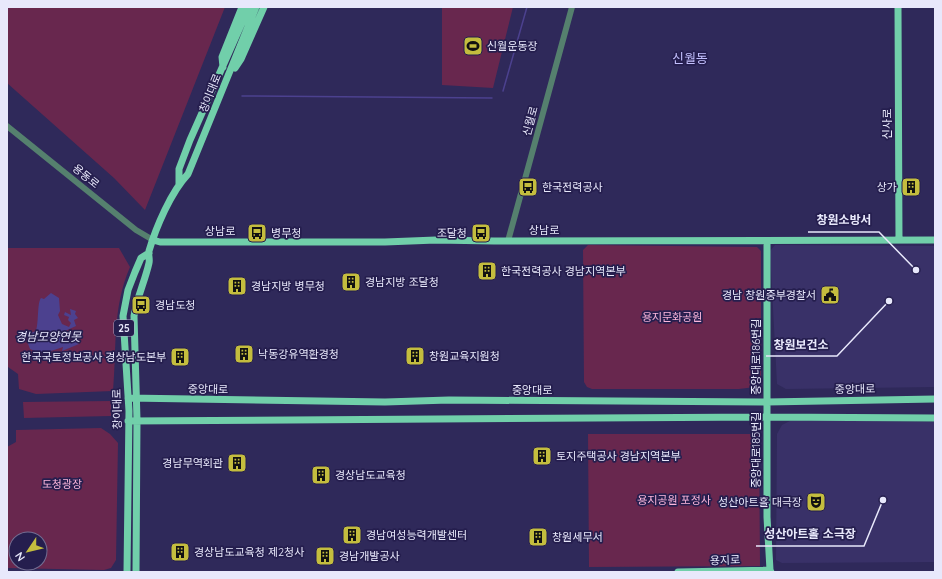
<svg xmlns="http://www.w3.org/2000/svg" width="942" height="579" font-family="Quicksand,'Noto Sans KR',sans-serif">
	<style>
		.built { fill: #393168 }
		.green { fill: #68274e; fill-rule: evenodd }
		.water { fill: #4c418f }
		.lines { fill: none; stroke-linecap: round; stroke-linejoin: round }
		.stream { stroke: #4c418f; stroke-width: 1.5 }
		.minor { stroke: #55806e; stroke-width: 6 }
		.major { stroke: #71cfaa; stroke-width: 7 }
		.labels { text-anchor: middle; stroke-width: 3.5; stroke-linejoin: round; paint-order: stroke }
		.shield { fill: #251e4e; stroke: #aeabc7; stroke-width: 1 }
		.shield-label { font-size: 10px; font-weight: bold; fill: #e8e8fb }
		.poi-label { font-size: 11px; fill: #e8e8fb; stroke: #251e4e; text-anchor: start }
		.street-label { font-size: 11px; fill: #e8e8fb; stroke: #251e4e }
		.park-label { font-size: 11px; fill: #fdb7dc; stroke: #251e4e }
		.water-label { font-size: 12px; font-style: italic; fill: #e1e1f7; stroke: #251e4e }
		.quarter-label { font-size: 13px; fill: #c2bffc; stroke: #251e4e }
		.leader { fill: none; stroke: #e8e8fb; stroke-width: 1.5 }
		.callout-dot { fill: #e8e8fb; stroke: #251e4e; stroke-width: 1.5 }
		.callout-label { font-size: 12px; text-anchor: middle; font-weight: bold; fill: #e8e8fb; stroke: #251e4e; stroke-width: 3.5; stroke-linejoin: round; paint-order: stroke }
	</style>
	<rect width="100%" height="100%" fill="#2f295a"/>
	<path class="built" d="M775 245 935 246V387L786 389 777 384 770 251Z
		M798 420 935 422V562L782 563 776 560 777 434 782 425 790 421Z"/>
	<path class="green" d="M7 7H225L145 210 114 178 7 83Z
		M442 7H513L493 88 442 85Z
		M588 245 757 247 761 251V383L755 387 739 389H592L587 387 584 382 583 250Z
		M8 248H119L130 267C112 309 117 347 113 391L36 394 19 389 18 374 8 367Z
		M111 401V416L24 418 23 402Z
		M101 428 110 434 118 443 116 560 111 568 104 570 8 568 7 447 16 442V430ZM16 539H40V563H16Z
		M588 434H759L760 566 589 567Z"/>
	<path class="water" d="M51 293 59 298 60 311 58 315 62 324 69 327 71 323 68 320 69 317 64 315 65 312 71 315 70 309 76 311 75 314 78 318 74 320 76 326 65 331 67 337H62V341L65 343H72V336L79 340 77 343 79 344 62 351 63 347 48 352 40 353 30 349 27 341 32 338 31 333 36 331C39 320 37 303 41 298L44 299Z"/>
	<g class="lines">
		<path class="stream" d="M503 91 527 7
			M242 96 492 98"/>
		<path class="minor" d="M7 126 136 230 153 240
			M508 241 572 7"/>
		<path class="major" d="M898 7 899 240
			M223 67 222 57 242 7
			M235 68 241 59 264 7
			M179 184V169L190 140 249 7
			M153 240 160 242H385L436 240 494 241 935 240
			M767 241V517L770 570
			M128 398 385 402 449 400 767 402 935 399
			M128 421 767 417 935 418
			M127 572 129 411 123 316 128 290 135 272 141 258 149 253
			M136 572 137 420 134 316C137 297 145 281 149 263 150 259 148 255 149 251 156 227 171 192 188 174L256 7
			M678 572 770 570 771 572"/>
	</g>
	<defs>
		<g id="stadium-square" transform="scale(1)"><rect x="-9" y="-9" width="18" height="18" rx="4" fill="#c4bd3e" stroke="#251e4e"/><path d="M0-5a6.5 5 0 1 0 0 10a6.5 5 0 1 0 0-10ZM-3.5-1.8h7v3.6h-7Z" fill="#111"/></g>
		<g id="bus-square" transform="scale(1)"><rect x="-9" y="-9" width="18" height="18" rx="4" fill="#c4bd3e" stroke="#251e4e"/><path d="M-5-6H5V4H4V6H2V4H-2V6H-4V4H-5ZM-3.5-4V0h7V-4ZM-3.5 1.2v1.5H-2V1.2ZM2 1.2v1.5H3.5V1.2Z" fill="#111"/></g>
		<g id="building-square" transform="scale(1)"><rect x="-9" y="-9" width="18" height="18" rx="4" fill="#c4bd3e" stroke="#251e4e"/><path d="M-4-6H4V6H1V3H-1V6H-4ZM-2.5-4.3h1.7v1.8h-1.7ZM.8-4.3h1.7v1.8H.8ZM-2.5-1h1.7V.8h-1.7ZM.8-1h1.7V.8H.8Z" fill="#111"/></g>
		<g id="civic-square" transform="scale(1)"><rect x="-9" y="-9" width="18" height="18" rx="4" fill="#c4bd3e" stroke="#251e4e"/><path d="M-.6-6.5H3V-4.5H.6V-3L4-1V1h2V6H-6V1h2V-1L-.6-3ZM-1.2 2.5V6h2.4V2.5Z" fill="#111"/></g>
		<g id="theatre-square" transform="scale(1)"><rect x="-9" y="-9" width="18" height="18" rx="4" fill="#c4bd3e" stroke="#251e4e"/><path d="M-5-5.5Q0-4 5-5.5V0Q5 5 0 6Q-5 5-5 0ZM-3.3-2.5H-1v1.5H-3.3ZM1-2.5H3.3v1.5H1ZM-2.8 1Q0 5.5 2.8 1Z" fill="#111"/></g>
	</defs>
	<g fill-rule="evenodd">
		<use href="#stadium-square" x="473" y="46"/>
		<use href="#bus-square" x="528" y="187"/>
		<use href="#building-square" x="911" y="187"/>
		<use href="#bus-square" x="257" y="233"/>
		<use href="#bus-square" x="481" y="233"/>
		<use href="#building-square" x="487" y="271"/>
		<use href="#building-square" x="351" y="282"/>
		<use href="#building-square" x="237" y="286"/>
		<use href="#civic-square" x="830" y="295"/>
		<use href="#bus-square" x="141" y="305"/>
		<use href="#building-square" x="244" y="354"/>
		<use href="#building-square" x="415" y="356"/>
		<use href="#building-square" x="180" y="357"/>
		<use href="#building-square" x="542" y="456"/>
		<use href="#building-square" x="237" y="463"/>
		<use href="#building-square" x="321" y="475"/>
		<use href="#theatre-square" x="816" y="502"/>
		<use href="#building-square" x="352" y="535"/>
		<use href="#building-square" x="538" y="537"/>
		<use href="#building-square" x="180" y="552"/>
		<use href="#building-square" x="325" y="556"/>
	</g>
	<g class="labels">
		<rect class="shield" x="114" y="320" width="20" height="16" rx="3"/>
		<g class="shield-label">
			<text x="124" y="332">25</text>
		</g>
		<g class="poi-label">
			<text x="487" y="50">신월운동장</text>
			<text x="542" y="191">한국전력공사</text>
			<text x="897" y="191" text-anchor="end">상가</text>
			<text x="271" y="237">병무청</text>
			<text x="467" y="237" text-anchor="end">조달청</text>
			<text x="501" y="275">한국전력공사 경남지역본부</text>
			<text x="365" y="286">경남지방 조달청</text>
			<text x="251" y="290">경남지방 병무청</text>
			<text x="816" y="299" text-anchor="end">경남 창원중부경찰서</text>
			<text x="155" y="309">경남도청</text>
			<text x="258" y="358">낙동강유역환경청</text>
			<text x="429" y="360">창원교육지원청</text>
			<text x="166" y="361" text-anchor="end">한국국토정보공사 경상남도본부</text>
			<text x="556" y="460">토지주택공사 경남지역본부</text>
			<text x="223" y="467" text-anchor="end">경남무역회관</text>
			<text x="335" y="479">경상남도교육청</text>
			<text x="802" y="506" text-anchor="end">성산아트홀 대극장</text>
			<text x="366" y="539">경남여성능력개발센터</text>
			<text x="552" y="541">창원세무서</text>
			<text x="194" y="556">경상남도교육청 제2청사</text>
			<text x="339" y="560">경남개발공사</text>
		</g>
		<g class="street-label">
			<text transform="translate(210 93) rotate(-68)" y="4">창이대로</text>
			<text transform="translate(530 121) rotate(-75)" y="4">신월로</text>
			<text transform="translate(887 124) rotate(-90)" y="4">신사로</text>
			<text transform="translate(86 176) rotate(39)" y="4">용동로</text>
			<text x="544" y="234">상남로</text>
			<text x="220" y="235">상남로</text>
			<text transform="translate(756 357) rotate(-90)" y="4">중앙대로186번길</text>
			<text transform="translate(208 389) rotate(1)" y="4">중앙대로</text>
			<text transform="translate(855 389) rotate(-1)" y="4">중앙대로</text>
			<text x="532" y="394">중앙대로</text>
			<text transform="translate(117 409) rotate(-91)" y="4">창이대로</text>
			<text transform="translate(756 450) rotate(-90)" y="4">중앙대로185번길</text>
			<text transform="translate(725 560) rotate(-2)" y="4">용지로</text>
		</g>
		<g class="park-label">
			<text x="672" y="321">용지문화공원</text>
			<text x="62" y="488">도청광장</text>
			<text x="674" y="504">용지공원 포정사</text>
		</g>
		<g class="water-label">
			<text x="48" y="341">경남모양연못</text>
		</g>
		<g class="quarter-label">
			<text x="690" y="63">신월동</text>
		</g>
	</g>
	<path class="leader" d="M916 270L879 232H808M889 301L837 356H766M883 500L864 546H756"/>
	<g class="callout-dot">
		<circle cx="916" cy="270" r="4"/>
		<circle cx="889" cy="301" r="4"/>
		<circle cx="883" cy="500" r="4"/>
	</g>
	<g class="callout-label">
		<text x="844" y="224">창원소방서</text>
		<text x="801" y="349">창원보건소</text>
		<text x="810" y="538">성산아트홀 소극장</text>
	</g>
	<rect width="942" height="579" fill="none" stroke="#e8e8fb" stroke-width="16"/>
	<g transform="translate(28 551) rotate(235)"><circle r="19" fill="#251e4e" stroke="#736f93"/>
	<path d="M0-3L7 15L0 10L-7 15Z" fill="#c4bd3e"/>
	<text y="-6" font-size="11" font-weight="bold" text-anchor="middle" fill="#e8e8fb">N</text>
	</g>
</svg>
